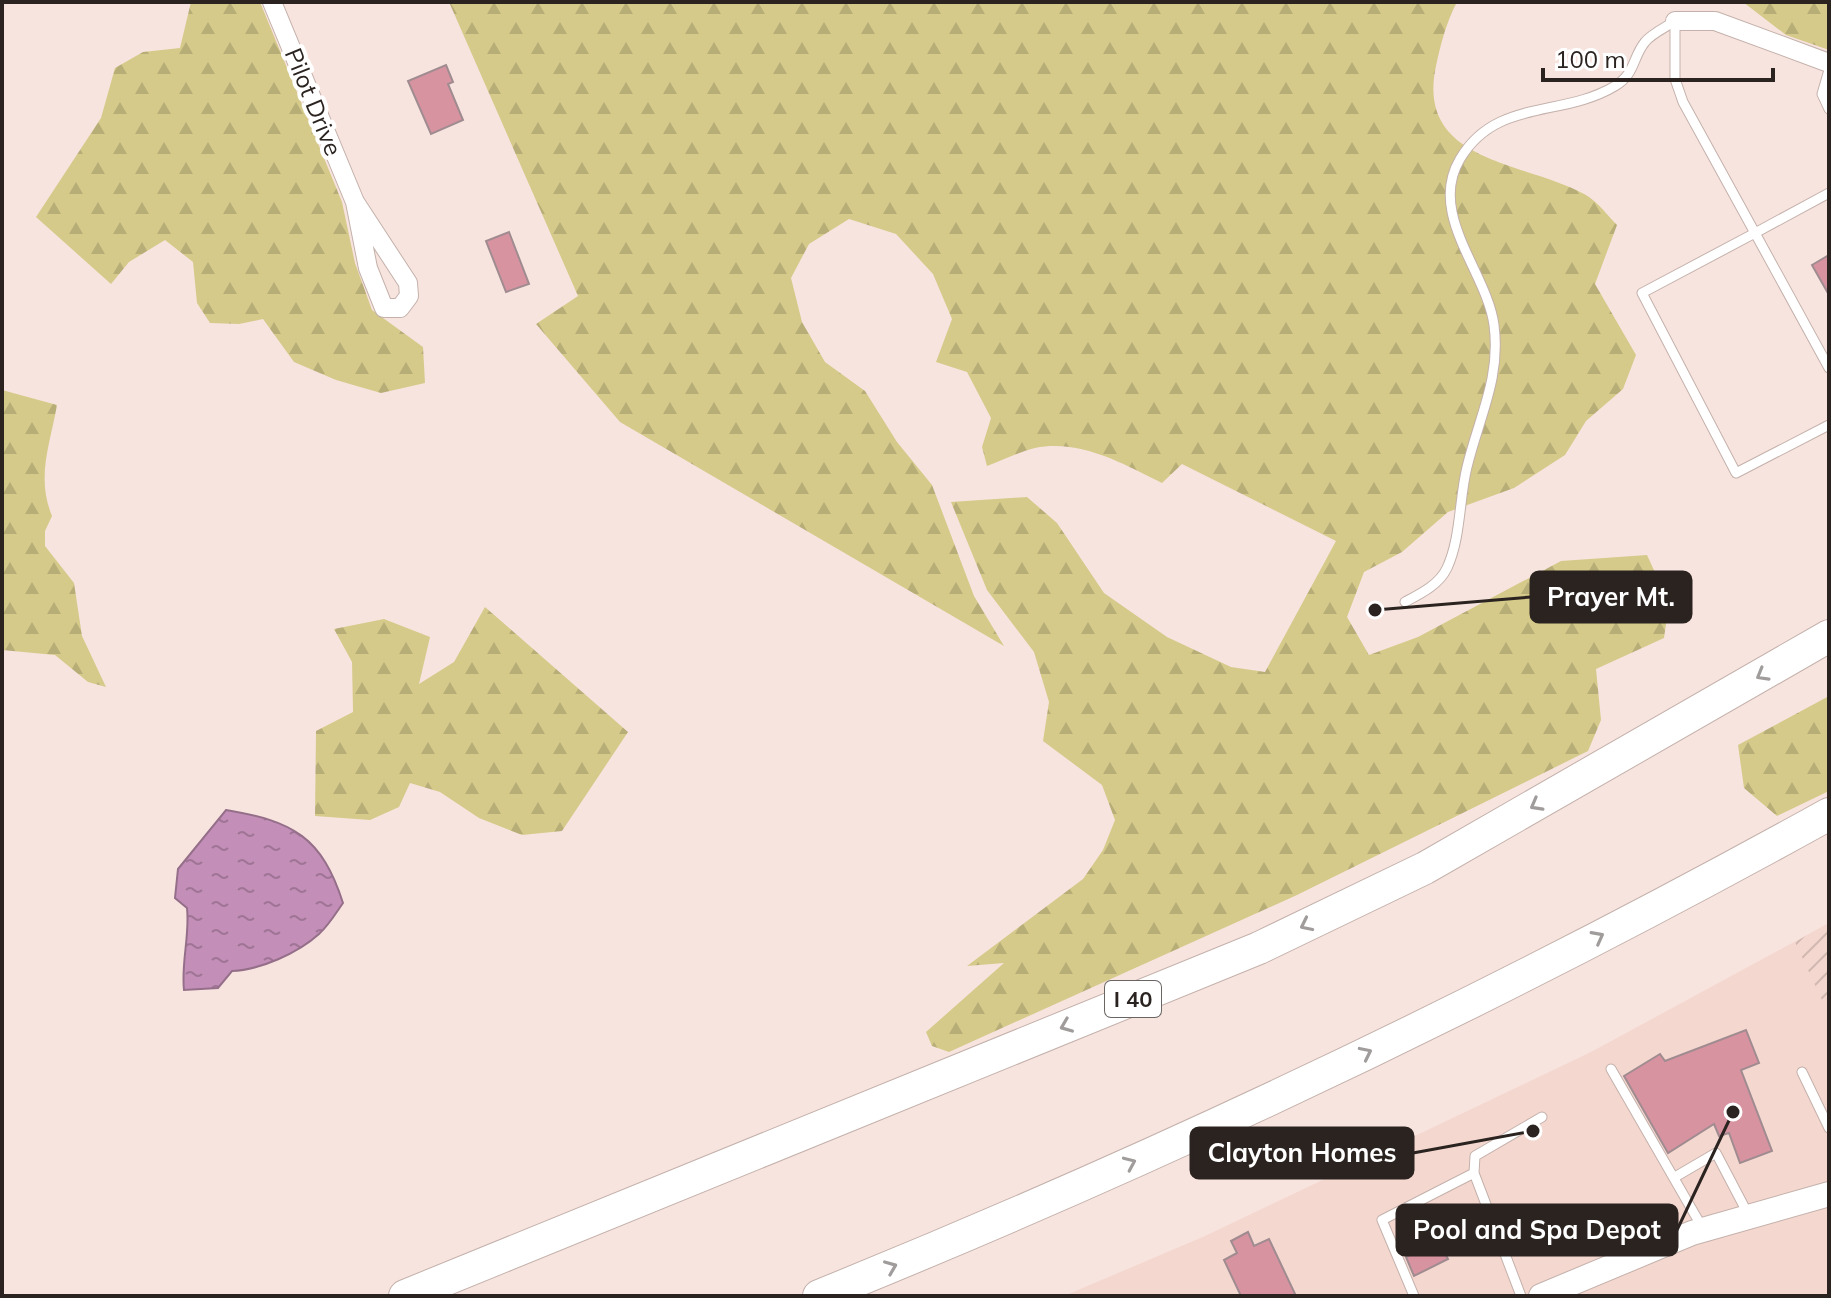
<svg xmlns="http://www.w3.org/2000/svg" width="1831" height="1298" font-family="Mulish,sans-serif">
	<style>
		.built { fill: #f4d7cf }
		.industrial { fill: url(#industrial-furrows) }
		.forest { fill: url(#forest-firs) }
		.water { fill: url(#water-ripples); stroke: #956f8a; stroke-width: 2 }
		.building { fill: #d893a1; stroke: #a08c90; stroke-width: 2 }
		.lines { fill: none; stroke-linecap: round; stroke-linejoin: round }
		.service-casing { stroke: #c4b1ab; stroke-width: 11 }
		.minor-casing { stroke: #c4b1ab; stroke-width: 20 }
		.secondary-casing { stroke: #c4b1ab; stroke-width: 26 }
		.motorway-casing { stroke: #c4b1ab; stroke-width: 34 }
		.service { stroke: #fff; stroke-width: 9 }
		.minor { stroke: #fff; stroke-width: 18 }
		.secondary { stroke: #fff; stroke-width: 24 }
		.motorway { stroke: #fff; stroke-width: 32 }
		.oneway { stroke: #9f9c9b }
		.labels { text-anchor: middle; stroke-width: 8; stroke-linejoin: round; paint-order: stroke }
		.shield { fill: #fff; stroke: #6a6563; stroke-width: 2 }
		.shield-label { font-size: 22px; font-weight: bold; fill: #2a2320 }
		.street-label { font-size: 24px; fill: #2a2320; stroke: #fff }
		.leader { fill: none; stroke: #2a2320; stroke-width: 3 }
		.callout-dot { fill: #2a2320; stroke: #fff; stroke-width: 3 }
		.callout { fill: #2a2320; stroke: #2a2320; stroke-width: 3 }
		.callout-label { font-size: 26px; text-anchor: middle; font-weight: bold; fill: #fff }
	</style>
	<defs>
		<pattern id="industrial-furrows" width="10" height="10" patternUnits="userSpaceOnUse" patternTransform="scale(2)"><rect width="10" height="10" fill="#f4d7cf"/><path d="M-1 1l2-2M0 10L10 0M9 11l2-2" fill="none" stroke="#d1b8b1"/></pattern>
		<pattern id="forest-firs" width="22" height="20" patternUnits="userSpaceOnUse" patternTransform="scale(2)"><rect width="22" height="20" fill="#d5ca8a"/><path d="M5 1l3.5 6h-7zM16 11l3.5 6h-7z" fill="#b7ad77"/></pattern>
		<pattern id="water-ripples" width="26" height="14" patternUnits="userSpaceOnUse" patternTransform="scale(2)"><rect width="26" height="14" fill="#c38fb8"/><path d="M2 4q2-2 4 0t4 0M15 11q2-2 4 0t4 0" fill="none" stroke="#9f7495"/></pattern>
	</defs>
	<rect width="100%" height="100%" fill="#f8e4de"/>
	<path class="built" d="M1829 923V1296H1064L1205 1236 1591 1052Z"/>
	<path class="industrial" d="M1829 923V1015L1795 942Z"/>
	<path class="forest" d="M191 2H260L342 202 355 263 372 310 423 347 425 383 381 393 336 380 294 362 263 319 239 324 210 323 197 303 193 262 165 240 129 262 111 284 36 217 101 118 115 68 143 52 180 48Z
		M449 2H1457C1446 23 1441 43 1436 66 1415 164 1526 161 1586 195 1598 202 1608 216 1617 225L1595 284 1636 355 1623 389 1586 421 1565 455 1514 488 1448 512 1402 552 1364 572 1347 617 1369 655 1418 637 1561 561 1647 555 1669 603 1664 638 1596 669 1601 720 1588 751 1297 895 949 1052 932 1046 926 1032 1004 963 967 966 1083 879 1103 850 1115 820 1102 785 1043 741 1049 702 1034 652 987 590 951 502 1027 497 1057 523 1104 593 1167 637 1231 667 1265 672 1336 541 1182 464 1162 483C1123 464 1081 439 1035 448 1019 452 1003 460 987 466L982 447 991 418 967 372 936 362 952 319 933 274 896 234 849 219 809 244 791 278 802 322 825 362 865 391 897 442 932 485 974 596 1004 646 620 422 536 324 578 296Z
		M1743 2H1829V50L1786 35Z
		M2 390 57 405C50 445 36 477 52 516L45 531V546L74 583 82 636 106 687 88 682 55 655 2 650Z
		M485 607 628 732 562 831 522 835 479 818 440 792 410 783 399 807 370 820 315 816 316 731 353 712 352 662 334 629 384 619 430 637 419 684 454 662Z
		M1829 696V791L1777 816 1744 788 1738 745Z"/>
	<path class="water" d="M226 810C293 821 322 837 343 903 336 913 329 925 319 934 298 953 260 970 232 971L218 988 184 990C181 962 190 936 187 908L175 898 178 869Z"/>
	<path class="building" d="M446 65 453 82 448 84 463 120 431 134 408 81Z
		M509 232 529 284 506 292 486 241Z
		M1829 255V295L1812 265Z
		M1746 1030 1759 1063 1741 1070 1772 1151 1740 1163 1729 1133 1719 1136 1714 1124 1668 1153 1624 1076 1660 1054 1665 1061Z
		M1248 1232 1254 1246 1269 1239 1296 1296H1241L1224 1260 1237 1253 1231 1241Z
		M1439 1241 1448 1259 1414 1276 1406 1257Z"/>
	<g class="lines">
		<g class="service-casing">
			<path id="service" d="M1675 21V79L1683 102 1755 233 1642 293 1736 473 1829 425
				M1829 70 1822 94 1829 109
				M1829 193 1755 233 1829 368
				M1405 602C1420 594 1439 585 1447 568 1461 538 1459 499 1467 467 1479 417 1501 378 1494 325 1487 272 1427 214 1460 159 1496 98 1562 118 1615 86 1636 73 1632 58 1645 42 1651 34 1666 27 1675 21
				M1611 1069 1702 1227
				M1802 1072 1829 1128
				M1675 1177 1716 1153 1748 1214
				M1414 1296 1382 1220 1474 1173
				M1521 1296 1474 1173 1475 1156 1542 1117"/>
		</g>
		<g class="minor-casing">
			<path id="minor" d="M272 2 355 202 368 268 384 308H400L409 296 408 283 355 202
				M1675 21H1715L1829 63"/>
		</g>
		<g class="secondary-casing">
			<path id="secondary" d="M1541 1296 1692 1233 1829 1194"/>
		</g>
		<g class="motorway-casing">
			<path id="motorway" d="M405 1296 1259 948 1425 868 1829 636
				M819 1296C1165 1156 1502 995 1829 814"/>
		</g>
		<use href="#service" class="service"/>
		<use href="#minor" class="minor"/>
		<use href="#secondary" class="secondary"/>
		<use href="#motorway" class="motorway"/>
	</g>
	<defs><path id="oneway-chevron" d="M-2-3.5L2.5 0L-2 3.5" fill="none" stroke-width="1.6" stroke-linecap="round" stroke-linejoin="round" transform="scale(2)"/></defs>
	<g class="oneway">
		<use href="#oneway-chevron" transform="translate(1762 675) rotate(150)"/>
		<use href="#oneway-chevron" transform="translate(1536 805) rotate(151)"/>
		<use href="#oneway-chevron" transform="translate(1306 925) rotate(154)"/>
		<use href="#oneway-chevron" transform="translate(1598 937) rotate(-28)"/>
		<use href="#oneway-chevron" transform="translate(1066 1026) rotate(158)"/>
		<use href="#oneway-chevron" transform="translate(1366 1053) rotate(-26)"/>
		<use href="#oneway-chevron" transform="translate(1130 1163) rotate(-24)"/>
		<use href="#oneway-chevron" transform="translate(891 1267) rotate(-22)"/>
	</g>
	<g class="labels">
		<rect class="shield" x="1105" y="981" width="56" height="36" rx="6"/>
		<g class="shield-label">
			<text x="1133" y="1007">I 40</text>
		</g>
		<g class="street-label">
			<text transform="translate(313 102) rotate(68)" y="8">Pilot Drive</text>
		</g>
	</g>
	<path class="leader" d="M1375 610L1531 597M1533 1131L1413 1153M1733 1112L1677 1230"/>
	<g class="callout-dot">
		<circle cx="1375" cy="610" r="8"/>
		<circle cx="1533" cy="1131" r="8"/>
		<circle cx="1733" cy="1112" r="8"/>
	</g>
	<g class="callout">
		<rect x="1531" y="572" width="160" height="50" rx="8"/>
		<rect x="1191" y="1128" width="222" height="50" rx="8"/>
		<rect x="1397" y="1205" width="280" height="50" rx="8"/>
	</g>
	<g class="callout-label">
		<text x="1611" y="606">Prayer Mt.</text>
		<text x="1302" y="1162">Clayton Homes</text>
		<text x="1537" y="1239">Pool and Spa Depot</text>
	</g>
	<rect width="1831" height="1298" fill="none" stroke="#2a2320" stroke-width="8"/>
	<path d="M1543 68v12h230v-12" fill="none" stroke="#2a2320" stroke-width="4"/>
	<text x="1555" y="68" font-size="24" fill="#2a2320" stroke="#ffffff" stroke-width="6" paint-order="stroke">100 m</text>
</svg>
